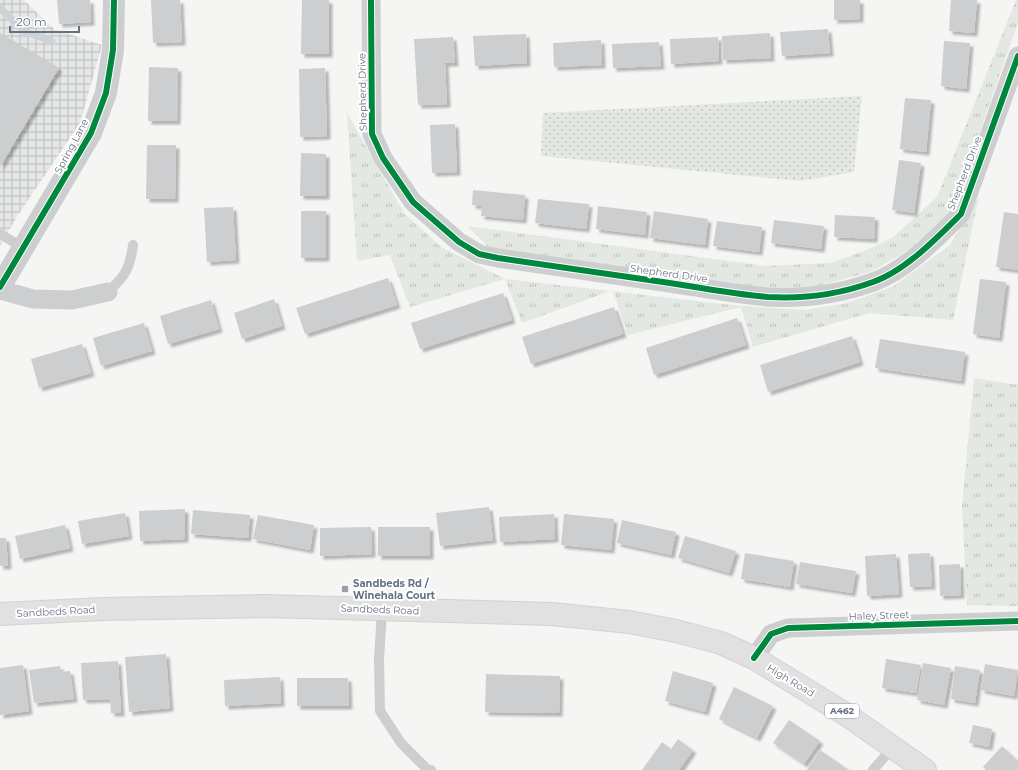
<svg xmlns="http://www.w3.org/2000/svg" width="1018" height="770" font-family="Montserrat,sans-serif">
	<style>
		.industrial { fill: url(#industrial-grid) }
		.grass { fill: url(#grass-tufts) }
		.garden { fill: url(#garden-dots) }
		.lines { fill: none; stroke-linecap: round; stroke-linejoin: round }
		.stream { stroke: #ccd3d7; stroke-width: 7 }
		.building { fill: #cdcecf; filter: url(#shadow) }
		.primary-casing { stroke: #d1d2d2; stroke-width: 24 }
		.service { stroke: #cdcecf; stroke-width: 10 }
		.minor { stroke: #cdcecf; stroke-width: 19 }
		.tertiary { stroke: #cdcecf; stroke-width: 22 }
		.primary { stroke: #e1e1e2; stroke-width: 22 }
		.cycleway-casing { stroke: #fff; stroke-width: 8 }
		.cycleway { stroke: #00873e; stroke-width: 6 }
		.poi-dot { fill: #98a0ab; stroke: #fff; stroke-width: 1.5 }
		.labels { text-anchor: middle; stroke-width: 4; stroke-linejoin: round; paint-order: stroke }
		.shield { fill: #fff; stroke: #949ca8; stroke-width: 1 }
		.shield-label { font-size: 9px; font-weight: bold; fill: #667283 }
		.street-label { font-size: 10px; fill: #667283; stroke: #fff }
		.poi-label { font-size: 10px; font-weight: bold; fill: #667283; stroke: #fff; text-anchor: start }
	</style>
	<defs>
		<pattern id="industrial-grid" width="8" height="8" patternUnits="userSpaceOnUse"><rect width="8" height="8" fill="#e5e7e6"/><path d="M0 4h8M4 0v8" fill="none" stroke="#bdc0c0"/></pattern>
		<pattern id="grass-tufts" width="24" height="20" patternUnits="userSpaceOnUse"><rect width="24" height="20" fill="#e4e8e2"/><path d="M3 7l-1-3M5 7V3M7 7l1-3M15 17l-1-3M17 17v-4M19 17l1-3" fill="none" stroke="#bdc0bd"/></pattern>
		<pattern id="garden-dots" width="8" height="8" patternUnits="userSpaceOnUse"><rect width="8" height="8" fill="#e4e8e2"/><path d="M2 2h.1M6 6h.1" fill="none" stroke="#bdc0bd" stroke-width="1.8" stroke-linecap="round"/></pattern>
		<filter id="shadow"><feDropShadow dx="3.5" dy="3.5" stdDeviation="1" flood-color="#0004"/></filter>
	</defs>
	<rect width="100%" height="100%" fill="#f5f5f4"/>
	<path class="industrial" d="M0 0H24L54 29 102 45 80 123 18 215 0 246Z"/>
	<path class="grass" d="M1016 0H1018V23L951 213 927 236 901 255 870 272 808 289 748 287 492 250 467 226 766 266 830 263 867 250 892 238 937 197Z
		M347 113 404 213 441 247 505 279 741 306 806 310 847 303 894 286 950 245 979 196 953 320 869 313 753 347 741 307 628 335 613 290 522 323 505 279 410 307 390 255 357 261Z
		M974 378 1018 385V606L967 605 962 505Z"/>
	<path class="garden" d="M862 96 854 172 800 181 541 156 543 113Z"/>
	<g class="lines">
		<path class="stream" d="M0 8 25 32 52 41"/>
	</g>
	<path class="building" d="M57 0H90L91 22 59 24Z
		M151 0H180L182 42 153 43Z
		M302 0H329V54H301Z
		M834 0H860V19L834 20Z
		M951 0H977L974 33 949 31Z
		M828 29 830 53 782 56 780 32Z
		M0 33 59 68 0 167Z
		M770 33 771 58 723 60 722 36Z
		M526 34 527 63 475 66 473 36Z
		M453 37 455 63H445L447 104 418 105 414 39Z
		M718 37 719 61 671 64 670 39Z
		M601 40 602 65 554 67 553 43Z
		M944 41 970 43 966 89 941 86Z
		M659 42 661 66 613 68 612 44Z
		M149 67 178 68 177 121H148Z
		M325 68 327 136 300 137 299 69Z
		M905 98 931 100 926 152 900 149Z
		M455 124 457 172 432 173 430 125Z
		M147 145H176L175 199H146Z
		M301 153 326 154V196H300Z
		M899 160 921 163 914 213 892 210Z
		M473 190 525 195 523 220 481 216 482 206 472 205Z
		M538 199 589 204 586 229 535 223Z
		M598 206 647 212 645 235 596 229Z
		M233 207 236 260 207 262 204 208Z
		M301 211H326V258H301Z
		M654 211 708 219 705 245 650 238Z
		M1004 212 1018 214V270L996 267Z
		M835 215 875 217 874 239 834 237Z
		M774 220 824 226 821 249 771 243Z
		M717 221 762 227 759 252 713 246Z
		M388 278 397 305 305 334 296 308Z
		M980 279 1006 282 999 338 973 334Z
		M503 293 512 320 420 349 411 323Z
		M274 299 282 326 242 339 234 313Z
		M211 300 219 329 168 344 160 316Z
		M614 307 623 334 531 364 522 337Z
		M737 318 746 345 654 375 646 348Z
		M144 323 152 351 101 366 93 338Z
		M852 336 860 362 768 392 760 365Z
		M880 339 965 352 961 381 875 368Z
		M82 344 91 373 39 388 31 359Z
		M489 507 493 540 440 546 436 513Z
		M185 509V539L140 541 139 511Z
		M193 510 250 515 248 538 191 534Z
		M125 513 129 536 82 544 78 521Z
		M554 514 555 539 500 542 499 517Z
		M564 514 614 519 611 550 561 545Z
		M258 515 314 525 310 550 253 539Z
		M622 520 676 532 671 555 617 543Z
		M65 525 70 548 20 559 15 536Z
		M371 527 372 554 320 556V528Z
		M378 527H430V556H378Z
		M685 536 736 551 729 573 678 558Z
		M0 538H6L8 566H0Z
		M745 553 794 561 790 587 741 579Z
		M930 553 932 586 910 587 908 554Z
		M896 554 899 594 867 596 865 556Z
		M800 562 856 571 852 593 796 584Z
		M960 564 961 595 940 596 939 565Z
		M166 654 170 708 129 712 125 657Z
		M886 659 921 665 916 693 882 688Z
		M118 661 121 713H111L110 699 83 700 81 663Z
		M923 663 951 668 944 705 917 700Z
		M985 664 1018 670 1014 696 981 690Z
		M23 665 29 711 0 715V668Z
		M60 666 61 672 70 671 74 699 34 703 29 670Z
		M955 666 980 670 975 703 951 699Z
		M673 671 713 683 705 712 665 701Z
		M486 674 560 676 559 713 485 712Z
		M280 677 281 703 225 706 224 680Z
		M297 678H348L349 706H297Z
		M734 687 773 706 757 738 719 719Z
		M789 720 820 741 804 764 773 743Z
		M973 725 992 729 989 747 969 743Z
		M678 739 693 750 679 770H642L662 742 671 749Z
		M1002 746 1018 761V769L1017 770H986L983 767Z
		M820 750 849 770H807Z"/>
	<g class="lines">
		<g class="primary-casing">
			<path id="primary" d="M0 614 103 609 266 606 552 614 629 622 676 631 721 643 754 658 847 715 925 770"/>
		</g>
		<path class="service" d="M0 234 24 248
			M108 292C125 276 130 269 133 245
			M382 610 379 660 380 711 401 743 428 770H431
			M873 770 894 746"/>
		<path class="minor" d="M371 0 372 134 383 158 413 202 459 242 479 254 498 258C553 266 608 274 663 282 698 287 733 294 768 297 802 299 840 294 873 282 905 271 937 238 961 214L1018 56
			M0 290 33 299 72 300 108 292
			M754 658 771 634 788 628 1018 621"/>
		<path class="tertiary" d="M0 287 91 133 106 93 113 50 114 0"/>
		<use href="#primary" class="primary"/>
		<g class="cycleway-casing">
			<path id="cycleway" d="M371 0 372 134 383 158 413 202 459 242 479 254 498 258C553 266 608 274 663 282 698 287 733 294 768 297 802 299 840 294 873 282 905 271 937 238 961 214L1018 56
				M0 287 91 133 106 93 113 50 114 0
				M754 658 771 634 788 628 1018 621"/>
		</g>
		<use href="#cycleway" class="cycleway"/>
	</g>
	<rect class="poi-dot" x="341" y="585" width="8" height="8" rx="2"/>
	<g class="labels">
		<rect class="shield" x="825" y="704" width="34" height="14" rx="3"/>
		<g class="shield-label">
			<text x="842" y="714">A462</text>
		</g>
		<g class="street-label">
			<text transform="translate(362 92) rotate(-91)" y="4">Shepherd Drive</text>
			<text transform="translate(71 146) rotate(-62)" y="4">Spring Lane</text>
			<text transform="translate(964 173) rotate(-69)" y="4">Shepherd Drive</text>
			<text transform="translate(669 273) rotate(8)" y="4">Shepherd Drive</text>
			<text transform="translate(380 609) rotate(2)" y="4">Sandbeds Road</text>
			<text transform="translate(56 611) rotate(-3)" y="4">Sandbeds Road</text>
			<text transform="translate(879 615) rotate(-2)" y="4">Haley Street</text>
			<text transform="translate(791 680) rotate(31)" y="4">High Road</text>
		</g>
		<g class="poi-label">
			<text x="353" y="587">Sandbeds Rd /<tspan x="353" dy="12">Winehala Court</tspan></text>
		</g>
	</g>
	<path d="M10 26v6h69v-6" fill="none" stroke="#667283" stroke-width="2"/>
	<text x="16" y="26" font-size="12" fill="#667283" stroke="#ffffff" stroke-width="3" paint-order="stroke">20 m</text>
</svg>
